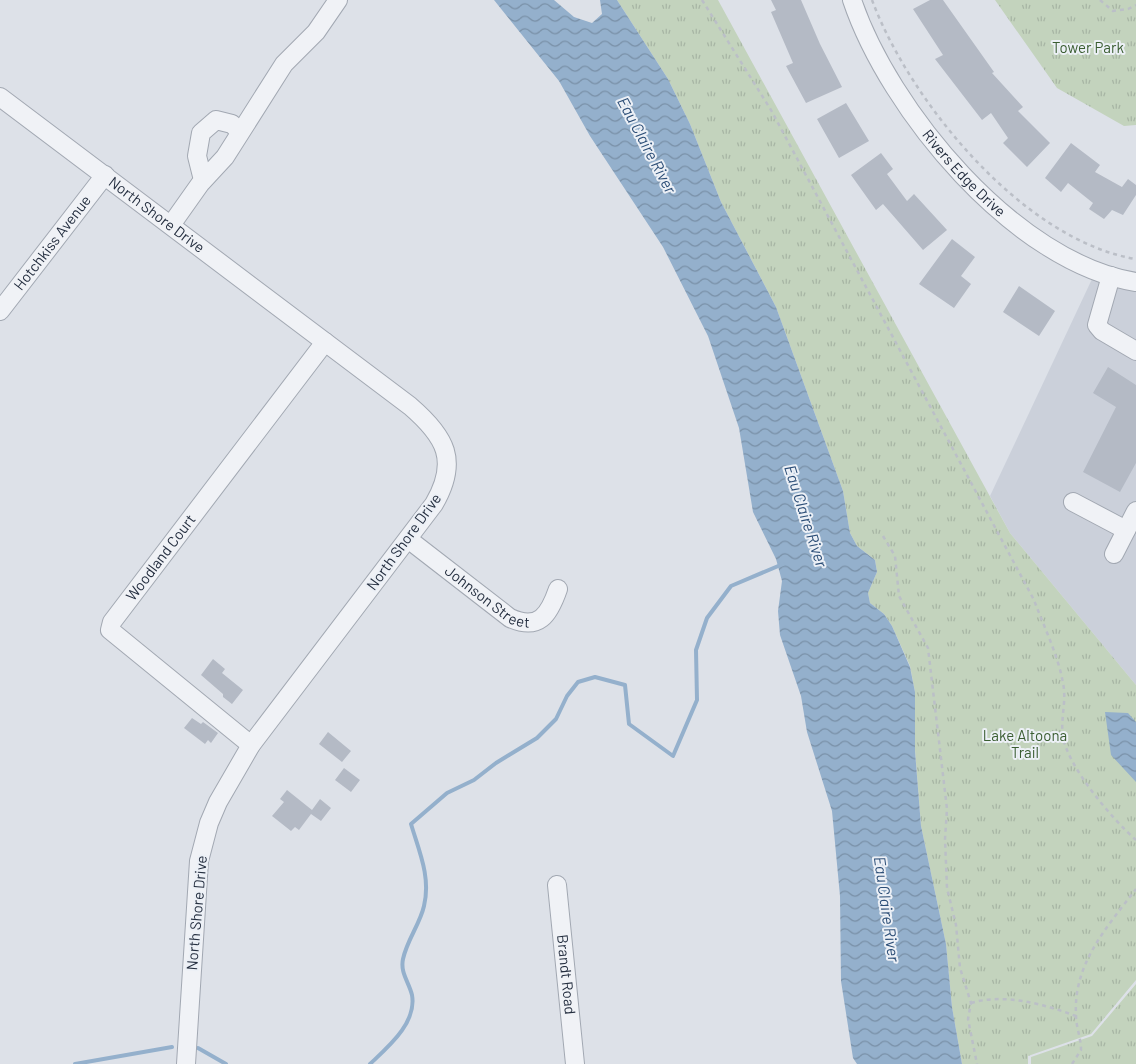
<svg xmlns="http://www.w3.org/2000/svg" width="1136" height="1064" font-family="Barlow,sans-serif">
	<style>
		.built { fill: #cbd0da }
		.grass { fill: url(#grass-tufts) }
		.water { fill: url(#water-waves) }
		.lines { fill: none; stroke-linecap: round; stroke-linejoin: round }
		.stream { stroke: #94b0cc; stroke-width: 4 }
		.building { fill: #b4bac5 }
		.minor-casing { stroke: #a2a8b2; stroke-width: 20 }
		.path { stroke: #bbbfc7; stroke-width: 2.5; stroke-dasharray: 4 4; stroke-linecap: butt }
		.minor { stroke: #f0f2f6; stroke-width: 18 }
		.labels { text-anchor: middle; stroke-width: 4; stroke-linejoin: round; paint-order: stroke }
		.park-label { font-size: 15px; fill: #3a5d31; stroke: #ecf0f6 }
		.street-label { font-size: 15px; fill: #252f40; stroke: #ecf0f6 }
		.water-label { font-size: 16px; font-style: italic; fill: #2c4e77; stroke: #ecf0f6 }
	</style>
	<defs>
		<pattern id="grass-tufts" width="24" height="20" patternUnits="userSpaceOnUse" patternTransform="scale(1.25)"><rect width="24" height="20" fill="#c3d3bd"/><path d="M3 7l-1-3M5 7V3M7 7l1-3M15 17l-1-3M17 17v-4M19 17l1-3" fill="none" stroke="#a7b5a4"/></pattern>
		<pattern id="water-waves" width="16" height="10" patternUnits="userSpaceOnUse" patternTransform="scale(1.25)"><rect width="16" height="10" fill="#94b0cc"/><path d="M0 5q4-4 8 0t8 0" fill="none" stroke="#7990a7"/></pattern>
	</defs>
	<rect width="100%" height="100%" fill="#dde1e8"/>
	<path class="built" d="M1092 279 1136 289V685L1010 533 990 496Z"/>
	<path class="grass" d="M617 0H718L1010 533 1136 685V980L1091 1034 1028 1056V1064H962L952 1007 946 944 921 826 915 750V692L910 666 892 626 884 614 870 603 868 593 877 572 875 560 857 546 850 533 843 491 776 307 721 202 690 124 668 79Z
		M995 0H1136V125L1124 126 1057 88Z
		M1136 984V1064H1031V1057L1092 1036Z"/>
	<path class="water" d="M494 0H554L574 17 592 23 602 14 600 0H617L668 79 690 124 721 202 776 307 843 491 850 533 857 546 875 560 877 572 868 593 870 603 884 614 892 626 910 667 915 692V751L921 826 946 944 952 1007 962 1064H857L853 1058 841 981 840 896 832 811 807 732 801 696 780 635 778 611 782 581 776 559 753 512 739 428 708 336 663 247 590 136 559 81Z
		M1105 712 1128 713 1136 722V782L1111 755Z"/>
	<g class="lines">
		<path class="stream" d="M198 1048 226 1064
			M75 1064 172 1047
			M370 1064C388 1047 417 1023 412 995 409 982 400 973 403 959 407 940 420 924 424 906 431 877 419 851 411 824L447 793 474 780 496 763 537 738 556 719 567 696 578 682 595 677 625 685 629 724 673 756 697 700 696 650 707 618 731 586 783 564"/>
	</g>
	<path class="building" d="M771 0H801L820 44 842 87 806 103 786 66 793 63 771 12 776 10Z
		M930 0H943L994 72 992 73 1023 107 1018 111 1050 143 1027 167 1003 143 1008 138 991 113 982 120 935 59 943 55 913 9Z
		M846 103 869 141 839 158 817 119Z
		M1071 143 1100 165 1095 172 1122 187 1128 179 1136 185V195L1123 215 1112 210 1104 219 1089 209 1093 203 1068 183 1061 192 1045 178Z
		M881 153 893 169 887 174 907 201 914 194 947 230 923 250 883 204 876 210 851 175Z
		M952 239 975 257 961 276 971 284 954 308 919 284Z
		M1019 286 1055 311 1039 336 1003 312Z
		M1108 367 1136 385V463L1120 492 1083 472 1116 407 1093 393Z
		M213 659 225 669 222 673 243 690 232 704 223 697V694L201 675Z
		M192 718 201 724 203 722 218 733 211 743 208 740 205 744 184 728Z
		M328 732 351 751 342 762 319 744Z
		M344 768 360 780 351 792 335 780Z
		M287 790 312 810 320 799 331 808 321 821 311 814 299 830 295 827 291 831 272 816 284 802 280 799Z"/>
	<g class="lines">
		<g class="minor-casing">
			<g id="minor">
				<path id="s1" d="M852 0C889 110 1015 263 1136 282"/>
				<path id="s2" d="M0 97 410 406C446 437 459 461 434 504L251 745 218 802 209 823 199 861 186 1064"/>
				<path d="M203 180 197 156 201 133 216 120 232 124 240 132"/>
				<path d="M171 225 200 184 225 157 284 64 316 32 338 0"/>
				<path d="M1111 276 1097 325 1102 331 1136 351"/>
				<path id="s3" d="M0 311 105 175"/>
				<path d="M1073 502 1126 530"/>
				<path id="s4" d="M408 539 510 618C539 631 549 615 558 589"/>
				<path d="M1114 554 1136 511"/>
				<path id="s5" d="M251 745 110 630 112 622 325 342"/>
				<path id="s6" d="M557 885 575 1064"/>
			</g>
		</g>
		<path class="path" d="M702 0 771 110 1034 600C1044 627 1058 655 1063 683 1067 701 1060 719 1063 737 1068 767 1113 820 1136 840
			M872 0C910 102 1024 241 1136 259
			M1100 0 1113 11 1128 9 1136 5
			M883 536 895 556 899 596 928 648 947 809 945 839 947 888 956 925 960 968 971 1003 968 1019 977 1064
			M971 1003C1005 993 1043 1004 1076 1016
			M1072 1064 1081 1050C1081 1038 1076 1027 1076 1015 1073 964 1107 927 1136 889"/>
		<use href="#minor" class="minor"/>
	</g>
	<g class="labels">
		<g class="park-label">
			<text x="1088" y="53">Tower Park</text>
			<text x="1025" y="741">Lake Altoona<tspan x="1025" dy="17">Trail</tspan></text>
		</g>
		<g class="street-label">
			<text dy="5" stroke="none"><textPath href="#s1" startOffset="208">Rivers Edge Drive</textPath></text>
			<text dy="5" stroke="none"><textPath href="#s2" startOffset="196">North Shore Drive</textPath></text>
			<text dy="5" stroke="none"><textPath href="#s3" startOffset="86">Hotchkiss Avenue</textPath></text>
			<text transform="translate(404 542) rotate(-54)" y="5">North Shore Drive</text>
			<text dy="5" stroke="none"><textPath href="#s5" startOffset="271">Woodland Court</textPath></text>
			<text dy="5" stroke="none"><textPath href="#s4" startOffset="99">Johnson Street</textPath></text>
			<text transform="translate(197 913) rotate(-85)" y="5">North Shore Drive</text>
			<text dy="5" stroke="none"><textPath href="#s6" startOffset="90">Brandt Road</textPath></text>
		</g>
		<g class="water-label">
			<text transform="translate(647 145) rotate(62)" y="6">Eau Claire River</text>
			<text transform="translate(806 516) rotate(72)" y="6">Eau Claire River</text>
			<text transform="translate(887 909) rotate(82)" y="6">Eau Claire River</text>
		</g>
	</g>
</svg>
